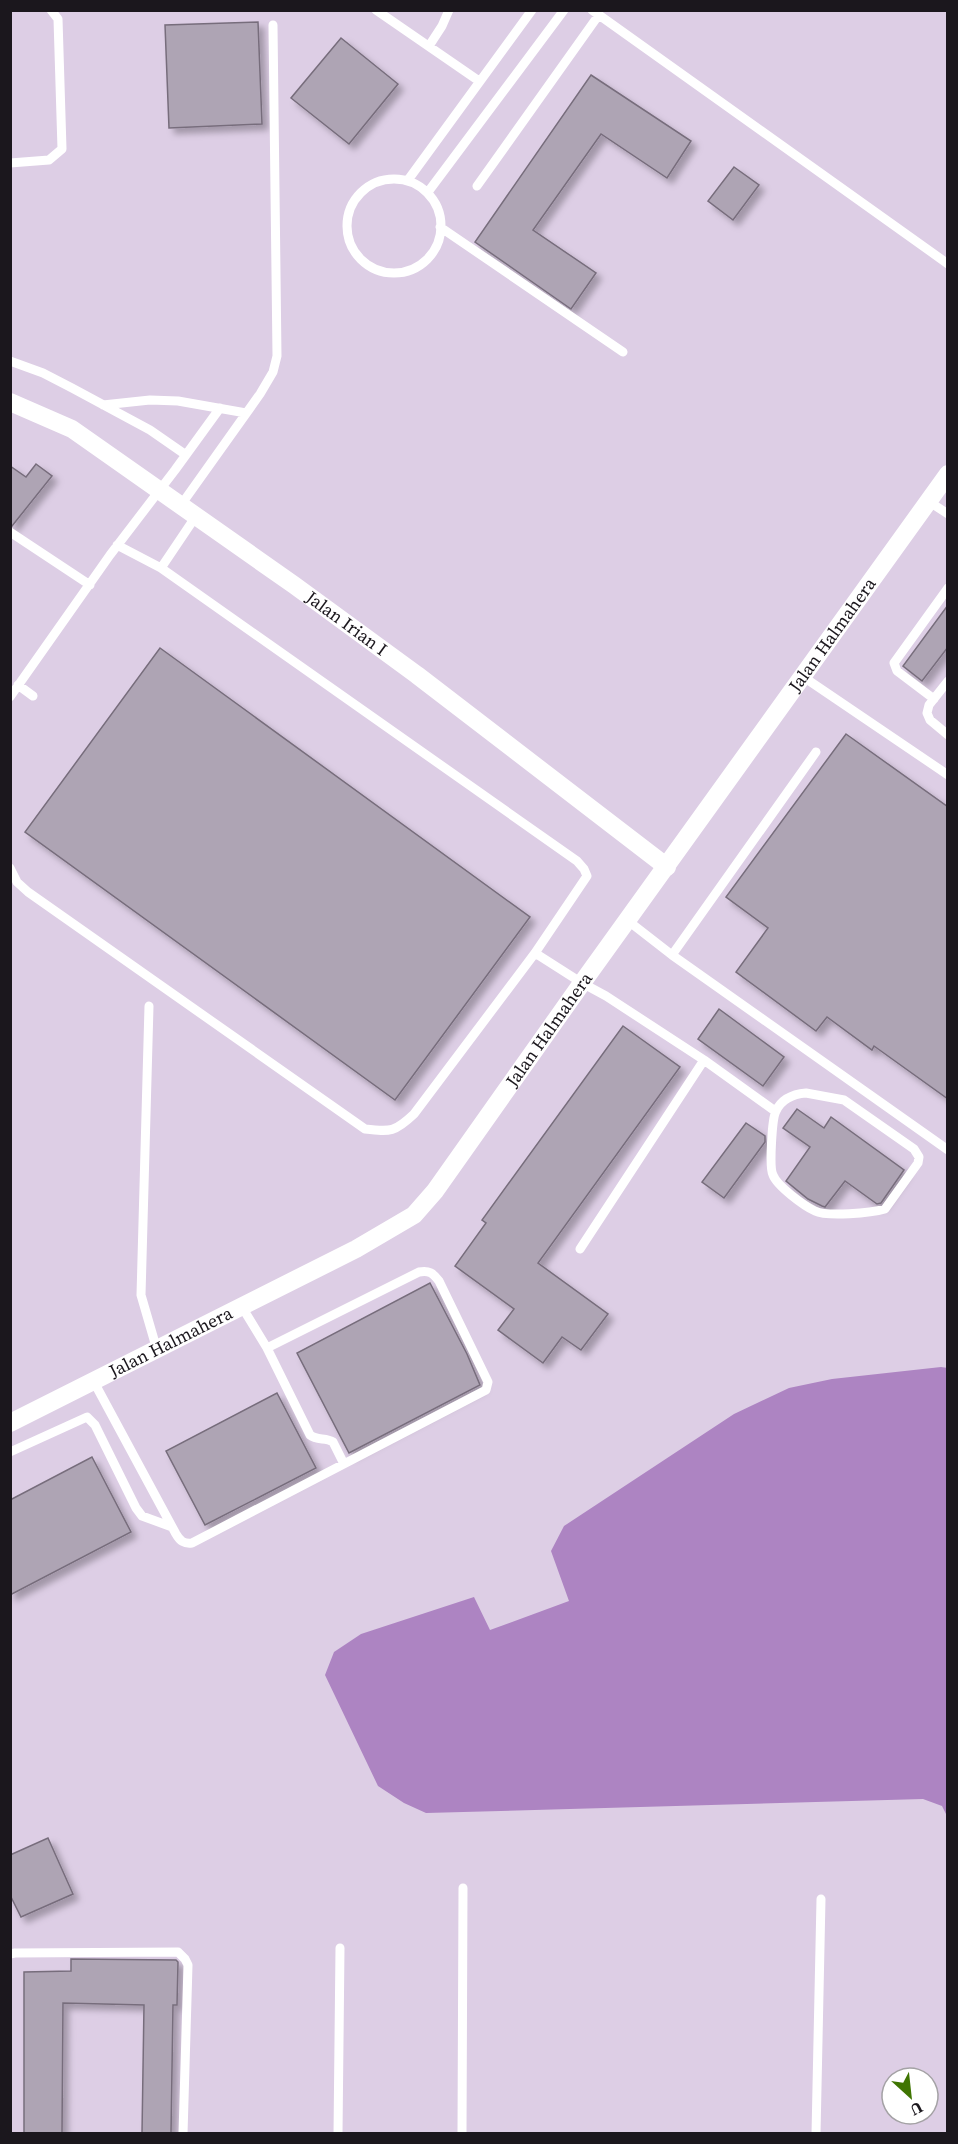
<svg xmlns="http://www.w3.org/2000/svg" width="958" height="2144" font-family="'Source Serif 4',serif">
	<style>
		.built { fill: #ddcee5; fill-rule: evenodd }
		.water { fill: #ad84c2 }
		.building { fill: #aea4b4; stroke: #776d7c; stroke-width: 1.5; filter: url(#shadow) }
		.lines { fill: none; stroke-linecap: round; stroke-linejoin: round }
		.service { stroke: #fff; stroke-width: 9 }
		.minor { stroke: #fff; stroke-width: 18 }
		.labels { text-anchor: middle; stroke-width: 4.5; stroke-linejoin: round; paint-order: stroke }
		.street-label { font-size: 18px; fill: #1b171d; stroke: #fff }
	</style>
	<defs>
		<filter id="shadow"><feDropShadow dx="5.5" dy="5.5" stdDeviation="3" flood-color="#0004"/></filter>
	</defs>
	<rect width="100%" height="100%" fill="#e8ddee"/>
	<path class="built" d="M11 11H947V2133L11 2134ZM892 2078H928V2114H892Z"/>
	<path class="water" d="M941 1367 948 1368 947 1816 942 1806 923 1799 426 1813 404 1803 378 1786 325 1675 334 1652 361 1634 474 1597 490 1630 569 1601 551 1551 564 1526 734 1414 789 1388 832 1379Z"/>
	<path class="building" d="M258 22 262 124 169 128 165 25Z
		M341 38 398 84 349 144 291 98Z
		M591 75 691 141 667 178 601 134 533 230 596 273 571 309 475 242Z
		M734 167 759 185 733 220 708 201Z
		M36 464 52 476 12 526 10 525V466L26 477Z
		M948 605V647L922 681 903 666Z
		M160 648 530 917 395 1100 25 832Z
		M846 734 948 807V1099L874 1046 872 1050 827 1017 816 1031 736 972 768 928 726 897Z
		M719 1009 784 1057 763 1086 698 1039Z
		M623 1026 680 1067 538 1263 608 1314 581 1350 562 1337 543 1363 498 1330 514 1309 455 1266 486 1223 482 1220Z
		M797 1109 824 1128 831 1117 904 1170 881 1203 877 1204 845 1181 825 1207 822 1206 808 1199 786 1181 810 1147 783 1128Z
		M746 1123 765 1136V1142L724 1198 702 1182Z
		M430 1283 467 1354 480 1385 349 1453 297 1353Z
		M277 1393 316 1468 205 1525 166 1451Z
		M92 1457 131 1532 10 1595V1500Z
		M48 1838 73 1894 21 1917 10 1895V1855Z
		M71 1959 176 1960 178 1962 177 2005H173L171 2133H142L144 2005 63 2003 62 2133H24V1972L71 1971Z"/>
	<g class="lines">
		<path class="service" d="M376 10 479 81
			M592 10 948 264
			M429 46 442 26 449 10
			M10 163 49 160 62 149 58 19 51 10
			M347 226a47 47 0 1 1 94 0a47 47 0 1 1-94 0Z
			M408 180 532 10
			M477 186 598 16
			M428 192 564 10
			M440 227 623 352
			M10 361 43 373 72 388 150 430 186 455
			M103 405 150 400 178 401 246 413
			M928 501 948 514
			M181 505 260 394 273 372 277 356 273 25
			M10 532 90 585
			M161 568 196 516
			M802 676 948 775
			M948 681 929 705 927 713 930 720 948 735
			M18 685 33 696
			M10 697 110 555 175 470 220 408
			M934 699 897 671 894 663 948 588
			M10 868 17 882 28 892 365 1129C391 1132 395 1132 414 1114L535 953 587 876 584 869 577 861 161 568 117 545
			M627 920 672 955 948 1150
			M535 953 582 983 606 996 704 1060 580 1249
			M672 955 816 752
			M149 1006 141 1295 157 1350
			M704 1060 775 1111
			M806 1093 844 1100 914 1149 919 1157 918 1163 885 1209C871 1213 827 1217 815 1211 804 1206 777 1186 773 1175 769 1168 772 1118 776 1111 782 1098 794 1094 806 1093Z
			M242 1307 267 1348 310 1435C317 1441 326 1437 333 1442L344 1464
			M94 1382 176 1534C180 1541 184 1544 192 1543L486 1390 488 1382 439 1281C433 1273 429 1270 419 1272L267 1348
			M10 1452 87 1417 95 1425 136 1508 142 1516 172 1527
			M10 1954 15 1953 178 1952 185 1959 188 1965 183 2134
			M338 2134 340 1948
			M462 2134 463 1888
			M816 2134 821 1899"/>
		<g class="minor">
			<path id="s1" d="M10 402 72 429 294 585 417 675 667 867"/>
			<path id="s2" d="M10 1423 356 1249 414 1215 435 1191 582 983 948 474"/>
		</g>
	</g>
	<g class="labels">
		<g class="street-label">
			<text dy="6" stroke="none"><textPath href="#s1" startOffset="404">Jalan Irian I</textPath></text>
			<text dy="6" stroke="none"><textPath href="#s2" startOffset="1170">Jalan Halmahera</textPath></text>
			<text dy="6" stroke="none"><textPath href="#s2" startOffset="684">Jalan Halmahera</textPath></text>
			<text dy="6" stroke="none"><textPath href="#s2" startOffset="180">Jalan Halmahera</textPath></text>
		</g>
	</g>
	<rect width="958" height="2144" fill="none" stroke="#1b171d" stroke-width="24"/>
	<g transform="translate(910 2096) rotate(153)"><circle r="28" fill="#ffffff" stroke="#a4a2a5" stroke-width="1.5"/>
	<path d="M0-4.5L10 22L0 15L-10 22Z" fill="#3f7502"/>
	<text y="-9" font-size="16" font-weight="bold" text-anchor="middle" fill="#1b171d">U</text>
	</g>
</svg>
